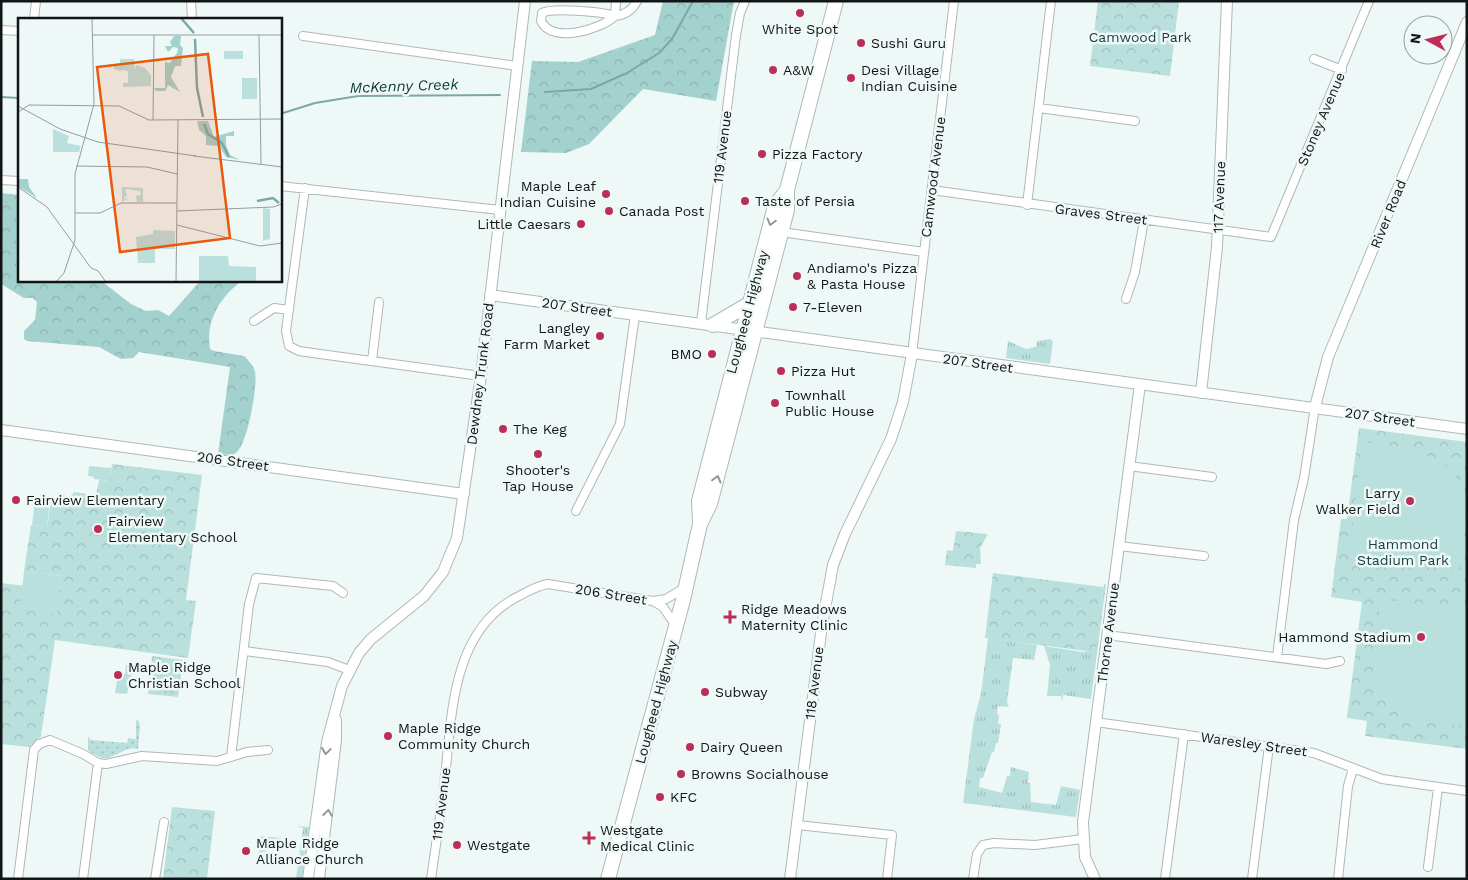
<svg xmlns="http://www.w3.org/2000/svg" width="1468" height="880" font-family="'Work Sans',sans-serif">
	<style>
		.grass { fill: url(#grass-tufts) }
		.forest { fill: url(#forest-crowns) }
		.park { fill: url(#park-crowns) }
		.garden { fill: url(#garden-dots) }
		.pitch { fill: #bae0de }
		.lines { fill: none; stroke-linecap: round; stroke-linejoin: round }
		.stream { stroke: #7ba8a5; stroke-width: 2 }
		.street-casing { stroke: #afb8b8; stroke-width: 10 }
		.secondary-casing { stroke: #afb8b8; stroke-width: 12 }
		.highway-casing { stroke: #afb8b8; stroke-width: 16 }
		.street { stroke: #fff; stroke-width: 8 }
		.secondary { stroke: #fff; stroke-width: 10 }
		.highway { stroke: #fff; stroke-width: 14 }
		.oneway { stroke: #949696 }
		.poi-dot { fill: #bd2e57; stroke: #eef8f7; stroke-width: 2 }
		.labels { text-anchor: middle; stroke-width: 5; stroke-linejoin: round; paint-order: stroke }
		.poi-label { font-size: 14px; fill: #121515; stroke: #eef8f7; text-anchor: start }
		.park-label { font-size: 14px; fill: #133e3d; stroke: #eef8f7 }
		.street-label { font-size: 14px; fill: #121515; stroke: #eef8f7 }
		.water-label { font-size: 15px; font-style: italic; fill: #0b3836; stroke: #eef8f7 }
		.inset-river { fill: none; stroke: #7ba8a5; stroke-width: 2.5 }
		.inset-road { fill: none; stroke: #969d9d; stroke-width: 1 }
		.view { fill: #e8590c; fill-opacity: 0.15; stroke: #e8590c; stroke-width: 2.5 }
		.inset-edge { fill: none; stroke: #121515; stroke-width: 2.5 }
	</style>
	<defs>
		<pattern id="grass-tufts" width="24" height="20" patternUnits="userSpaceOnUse" patternTransform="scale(1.25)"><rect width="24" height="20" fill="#bae0de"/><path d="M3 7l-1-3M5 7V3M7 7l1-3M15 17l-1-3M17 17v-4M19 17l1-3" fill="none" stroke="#9fbfbe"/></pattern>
		<pattern id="forest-crowns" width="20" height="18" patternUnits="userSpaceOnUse" patternTransform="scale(1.25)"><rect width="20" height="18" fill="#a3d1ce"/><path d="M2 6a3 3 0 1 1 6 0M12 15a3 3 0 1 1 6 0" fill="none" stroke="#8bb3b0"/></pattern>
		<pattern id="park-crowns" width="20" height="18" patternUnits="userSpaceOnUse" patternTransform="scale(1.25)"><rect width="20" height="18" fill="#bae0de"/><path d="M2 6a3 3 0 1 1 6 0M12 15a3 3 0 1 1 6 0" fill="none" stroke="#9fbfbe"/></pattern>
		<pattern id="garden-dots" width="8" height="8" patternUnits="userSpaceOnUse" patternTransform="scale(1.25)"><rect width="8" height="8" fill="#bae0de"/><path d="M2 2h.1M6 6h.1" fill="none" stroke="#9fbfbe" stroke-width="1.8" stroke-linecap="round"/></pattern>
	</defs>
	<rect width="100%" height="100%" fill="#eef8f7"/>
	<path class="grass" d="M1050 339 1053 341 1050 364 1006 358 1008 341 1026 349 1036 347 1037 341Z
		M1104 584H1106L1091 699 1063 695 1062 702 1061 696H1047L1050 665 1044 646 1083 652 1093 650Z
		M988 638 1037 645 1034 660 1013 658 1007 702 1009 707 998 706 997 714 999 715 998 724H1001L998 743H996L994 752H992L983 778H980L979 787 1002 793 1007 776H1010L1011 767 1029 772 1028 783H1030L1031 802 1056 805 1061 786 1080 790 1076 817 963 803 974 719 981 694Z
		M297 826 309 827 302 879H296L303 828Z
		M261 836 281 838 280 854 278 850 267 849 266 852H259Z"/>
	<path class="forest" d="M663 1H734L716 101 643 89 589 144 566 153 521 152 532 61 578 62 655 35Z
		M1 193 19 195V280H100L131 304 146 311 158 310 169 316 201 280H243C221 296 205 320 210 349L214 351 244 356C248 360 254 366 255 372 258 385 247 450 234 454 230 456 222 454 218 454L230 367 139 352 133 358 121 359 99 347 27 341 24 339V331L35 320 37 302 33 298H24L1 284Z"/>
	<path class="park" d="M1098 1H1179L1170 76 1090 66Z
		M1359 428 1467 442V749L1365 736 1367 721 1347 718 1362 602 1331 597 1341 519H1347Z
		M112 464 202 475 186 600 196 601 188 658 55 640 41 736 29 747 1 744V583L59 590 61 576 24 571 31 525 47 527 51 501 65 495 68 501 74 492 96 495 99 480 109 481Z
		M956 531 988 534 980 548 981 564H976V568L945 565 947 550 953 551Z
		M993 573 1103 587 1095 652 985 638Z
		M152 656 183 660 178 697 148 694Z
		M172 807 215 811 207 879H163Z"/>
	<path class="garden" d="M138 719 140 726 138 749C125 745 116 759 103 758 98 757 92 753 88 750V737L91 740 127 743 128 738 136 739V721Z"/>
	<path class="pitch" d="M1362 442C1404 448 1466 452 1466 510 1466 529 1461 551 1458 570L1353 554 1350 550Z
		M89 466 111 468 109 481 94 479V477L88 476Z
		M35 499 50 501 47 527 32 525Z
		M24 571 61 576 57 614 20 609Z
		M1381 599 1467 610V726C1433 722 1408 726 1385 696 1378 686 1374 677 1372 664Z
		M126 665H134L127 694 115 693 118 675 125 674Z"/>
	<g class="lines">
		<path class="stream" d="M545 92 591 89 627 73 659 53 672 39 693 1
			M1 97 19 98
			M280 114 315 103 358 96 500 95"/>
		<g class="street-casing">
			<path id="street" d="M191 1 192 19
				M616 1 615 16C600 30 552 44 541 21L542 13C552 7 603 12 615 16 625 15 632 11 637 1
				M34 19 36 1
				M1 30 19 31
				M303 36 517 66
				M1314 59 1342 70
				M1039 108 1135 121
				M1 180 19 181
				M280 186 500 210
				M305 188 286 331 289 346 299 351 320 354 481 376
				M932 190 1271 237 1369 1
				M1027 205 1051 1
				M781 232 924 252
				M1126 299 1135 272 1144 220
				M254 321 274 308 289 310
				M701 323 736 35 740 13 745 1
				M912 354 954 1
				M372 361 379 302
				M1129 466 1212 477
				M576 511 620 424 635 315
				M1119 546 1204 556
				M653 601 663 607 676 626
				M1107 635 1326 664 1340 661
				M245 651 328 662 349 670
				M1277 657 1294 520 1304 478 1315 407
				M1096 722 1314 753 1382 779 1467 791
				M231 757 249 604 256 578 333 586 343 593
				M797 825 892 835 887 879
				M1428 867 1438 788
				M18 879 34 750 39 744 50 740 83 754 98 763 106 764 142 756 217 761 247 752 268 750
				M83 879 98 763
				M155 879 164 822
				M431 879C436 845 441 811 445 777 452 713 452 631 517 597 527 592 536 586 548 584L653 601 666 599 686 587
				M973 879 977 854 983 845 994 843 1035 845 1083 839
				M1165 879 1184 734
				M1252 879 1269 746
				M1338 879 1348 786 1353 769"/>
		</g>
		<g class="secondary-casing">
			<path id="secondary" d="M490 295 1467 429
				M1201 393 1217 247 1227 1
				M1315 407 1328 357 1467 22
				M1 430 464 494
				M308 879 327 742 342 686 359 653 371 639 424 596 443 572 457 538 481 376 525 1
				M319 879 336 740V720
				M790 879 822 625 833 565 845 534 891 439 903 402 912 354
				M1095 879 1085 857 1083 822 1140 384"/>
		</g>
		<g class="highway-casing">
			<path id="highway" d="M713 325 749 304
				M700 521 699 501 775 206 787 190
				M608 879 683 600 700 524 710 504 787 210V190L836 1"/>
		</g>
		<use href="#street" class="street"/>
		<use href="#secondary" class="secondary"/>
		<use href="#highway" class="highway"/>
	</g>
	<defs><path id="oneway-chevron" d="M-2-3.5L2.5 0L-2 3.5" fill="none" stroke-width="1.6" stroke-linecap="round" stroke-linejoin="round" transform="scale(1.25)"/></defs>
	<g class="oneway">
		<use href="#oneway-chevron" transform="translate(771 222) rotate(105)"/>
		<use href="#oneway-chevron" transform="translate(717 479) rotate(-75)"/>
		<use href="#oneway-chevron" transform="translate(326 751) rotate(98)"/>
		<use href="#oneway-chevron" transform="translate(328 813) rotate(-83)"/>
	</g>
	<g class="poi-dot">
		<circle cx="800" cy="13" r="5"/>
		<circle cx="861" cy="43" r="5"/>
		<circle cx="773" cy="70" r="5"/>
		<circle cx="851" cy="78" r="5"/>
		<circle cx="762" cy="154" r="5"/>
		<circle cx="606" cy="194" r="5"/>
		<circle cx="745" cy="201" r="5"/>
		<circle cx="609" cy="211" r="5"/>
		<circle cx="581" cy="224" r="5"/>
		<circle cx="797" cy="276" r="5"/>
		<circle cx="793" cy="307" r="5"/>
		<circle cx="600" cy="336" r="5"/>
		<circle cx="712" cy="354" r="5"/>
		<circle cx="781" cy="371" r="5"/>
		<circle cx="775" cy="403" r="5"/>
		<circle cx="503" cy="429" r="5"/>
		<circle cx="538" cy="454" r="5"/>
		<circle cx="16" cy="500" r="5"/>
		<circle cx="1410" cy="501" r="5"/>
		<circle cx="98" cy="529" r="5"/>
		<path d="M727.5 609.5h5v5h5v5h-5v5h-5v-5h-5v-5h5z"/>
		<circle cx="1421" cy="637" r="5"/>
		<circle cx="118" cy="675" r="5"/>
		<circle cx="705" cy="692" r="5"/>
		<circle cx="388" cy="736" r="5"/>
		<circle cx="690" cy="747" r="5"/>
		<circle cx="681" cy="774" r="5"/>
		<circle cx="660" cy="797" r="5"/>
		<path d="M586.5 830.5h5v5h5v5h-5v5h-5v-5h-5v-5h5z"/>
		<circle cx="457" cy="845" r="5"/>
		<circle cx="246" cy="851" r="5"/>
	</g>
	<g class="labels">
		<g class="poi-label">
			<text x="800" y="34" text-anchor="middle">White Spot</text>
			<text x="871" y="48">Sushi Guru</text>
			<text x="783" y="75">A&amp;W</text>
			<text x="861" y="75">Desi Village<tspan x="861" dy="16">Indian Cuisine</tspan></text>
			<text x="772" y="159">Pizza Factory</text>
			<text x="596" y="191" text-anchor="end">Maple Leaf<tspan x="596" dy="16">Indian Cuisine</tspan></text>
			<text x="755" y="206">Taste of Persia</text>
			<text x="619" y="216">Canada Post</text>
			<text x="571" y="229" text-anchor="end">Little Caesars</text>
			<text x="807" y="273">Andiamo's Pizza<tspan x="807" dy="16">&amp; Pasta House</tspan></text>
			<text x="803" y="312">7-Eleven</text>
			<text x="590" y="333" text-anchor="end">Langley<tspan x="590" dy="16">Farm Market</tspan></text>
			<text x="702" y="359" text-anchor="end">BMO</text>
			<text x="791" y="376">Pizza Hut</text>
			<text x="785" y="400">Townhall<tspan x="785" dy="16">Public House</tspan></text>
			<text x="513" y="434">The Keg</text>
			<text x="538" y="475" text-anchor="middle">Shooter's<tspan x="538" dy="16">Tap House</tspan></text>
			<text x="1400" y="498" text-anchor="end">Larry<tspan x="1400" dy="16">Walker Field</tspan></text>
			<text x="26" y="505">Fairview Elementary</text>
			<text x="108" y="526">Fairview<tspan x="108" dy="16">Elementary School</tspan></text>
			<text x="741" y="614">Ridge Meadows<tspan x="741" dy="16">Maternity Clinic</tspan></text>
			<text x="1411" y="642" text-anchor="end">Hammond Stadium</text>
			<text x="128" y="672">Maple Ridge<tspan x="128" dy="16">Christian School</tspan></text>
			<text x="715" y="697">Subway</text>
			<text x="398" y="733">Maple Ridge<tspan x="398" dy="16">Community Church</tspan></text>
			<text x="700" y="752">Dairy Queen</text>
			<text x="691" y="779">Browns Socialhouse</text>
			<text x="670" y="802">KFC</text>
			<text x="600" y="835">Westgate<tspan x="600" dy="16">Medical Clinic</tspan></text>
			<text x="256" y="848">Maple Ridge<tspan x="256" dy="16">Alliance Church</tspan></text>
			<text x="467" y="850">Westgate</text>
		</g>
		<g class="park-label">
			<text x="1140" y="42">Camwood Park</text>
			<text x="1403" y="549">Hammond<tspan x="1403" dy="16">Stadium Park</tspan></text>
		</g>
		<g class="street-label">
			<text transform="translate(1321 119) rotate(-67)" y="5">Stoney Avenue</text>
			<text transform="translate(722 147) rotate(-83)" y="5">119 Avenue</text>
			<text transform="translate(933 177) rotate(-83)" y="5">Camwood Avenue</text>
			<text transform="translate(1219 197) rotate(-88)" y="5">117 Avenue</text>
			<text transform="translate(1101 214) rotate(7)" y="5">Graves Street</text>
			<text transform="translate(1388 214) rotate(-68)" y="5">River Road</text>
			<text transform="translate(577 307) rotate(8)" y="5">207 Street</text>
			<text transform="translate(747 312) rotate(-75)" y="5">Lougheed Highway</text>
			<text transform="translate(978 363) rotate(8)" y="5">207 Street</text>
			<text transform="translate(480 374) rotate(-83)" y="5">Dewdney Trunk Road</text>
			<text transform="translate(1380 417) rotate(8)" y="5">207 Street</text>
			<text transform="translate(233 461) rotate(8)" y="5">206 Street</text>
			<text transform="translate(611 594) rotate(9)" y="5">206 Street</text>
			<text transform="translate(1108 633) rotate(-83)" y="5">Thorne Avenue</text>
			<text transform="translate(814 683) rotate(-83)" y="5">118 Avenue</text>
			<text transform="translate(656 702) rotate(-75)" y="5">Lougheed Highway</text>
			<text transform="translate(1254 744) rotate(8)" y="5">Waresley Street</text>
			<text transform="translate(441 804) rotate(-83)" y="5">119 Avenue</text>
		</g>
		<g class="water-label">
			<text transform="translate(404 86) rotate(-2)" y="5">McKenny Creek</text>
		</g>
	</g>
	<g transform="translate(18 18)">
		<rect width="264" height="264" fill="#eef8f7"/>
		<path d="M35 111 51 118 49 125 63 128 61 134H35ZM104 169 125 170V183H132L119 184 118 178 123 177 122 173 107 171 109 177 105 181 111 180 104 184ZM181 238H210L211 248 238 249V264H181Z" fill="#bae0de"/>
		<path d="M156 18H163L162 27 165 30 163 48H157L153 59 162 74 150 67 147 73H138L136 70H147V44L152 45 159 35 160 30 155 29 150 34 147 28H154L152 24ZM179 103H190L196 119 216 113V118H208V127L212 137 222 142 208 139 201 128 188 127V118L181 112ZM0 161H10L11 169 19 180 0 168Z" fill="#a3d1ce"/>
		<path d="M102 41H116L117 52 118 47 127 50 133 57V68L105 69V65H110V53L103 52 101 56 102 53 96 51V46H102ZM224 60H239V81H224ZM245 190 252 191V221L245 223ZM135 212 157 213V231H137V245H120L118 219 135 216Z" fill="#bae0de"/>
		<path d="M206 33H225V41H206ZM139 221a8 8 0 1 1 16 0a8 8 0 1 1-16 0ZM121 226a8 8 0 1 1 16 0a8 8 0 1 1-16 0Z" fill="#bae0de"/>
		<path class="inset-river" d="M163 0 176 15M177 21 179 70 185 99M186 106 190 116 204 125 211 139M239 183 255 180 261 185"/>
		<path class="inset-road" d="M74 17H264M241 17 243 146M0 88 42 111 80 124 178 138M0 94 11 87 101 88 131 102 264 101M135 102 136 17M176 138 264 149M58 148 129 149 159 156M0 169 29 189 73 250 80 253 88 264M159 193 255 189 264 186M57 195H82L103 185H159M159 207 242 228 264 225M38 264 46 255 57 222V156L76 86 74 0M158 264 160 102"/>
		<path class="view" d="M190 36 212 220 102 234 79 49Z"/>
		<rect width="264" height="264" class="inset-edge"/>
	</g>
	<rect width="1468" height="880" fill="none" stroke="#121515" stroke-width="5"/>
	<g transform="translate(1428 40) rotate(277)"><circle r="24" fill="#eef8f7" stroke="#969d9d"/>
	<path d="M0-4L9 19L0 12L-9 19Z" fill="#bd2e57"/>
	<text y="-8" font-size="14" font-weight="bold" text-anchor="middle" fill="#121515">N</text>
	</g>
</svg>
